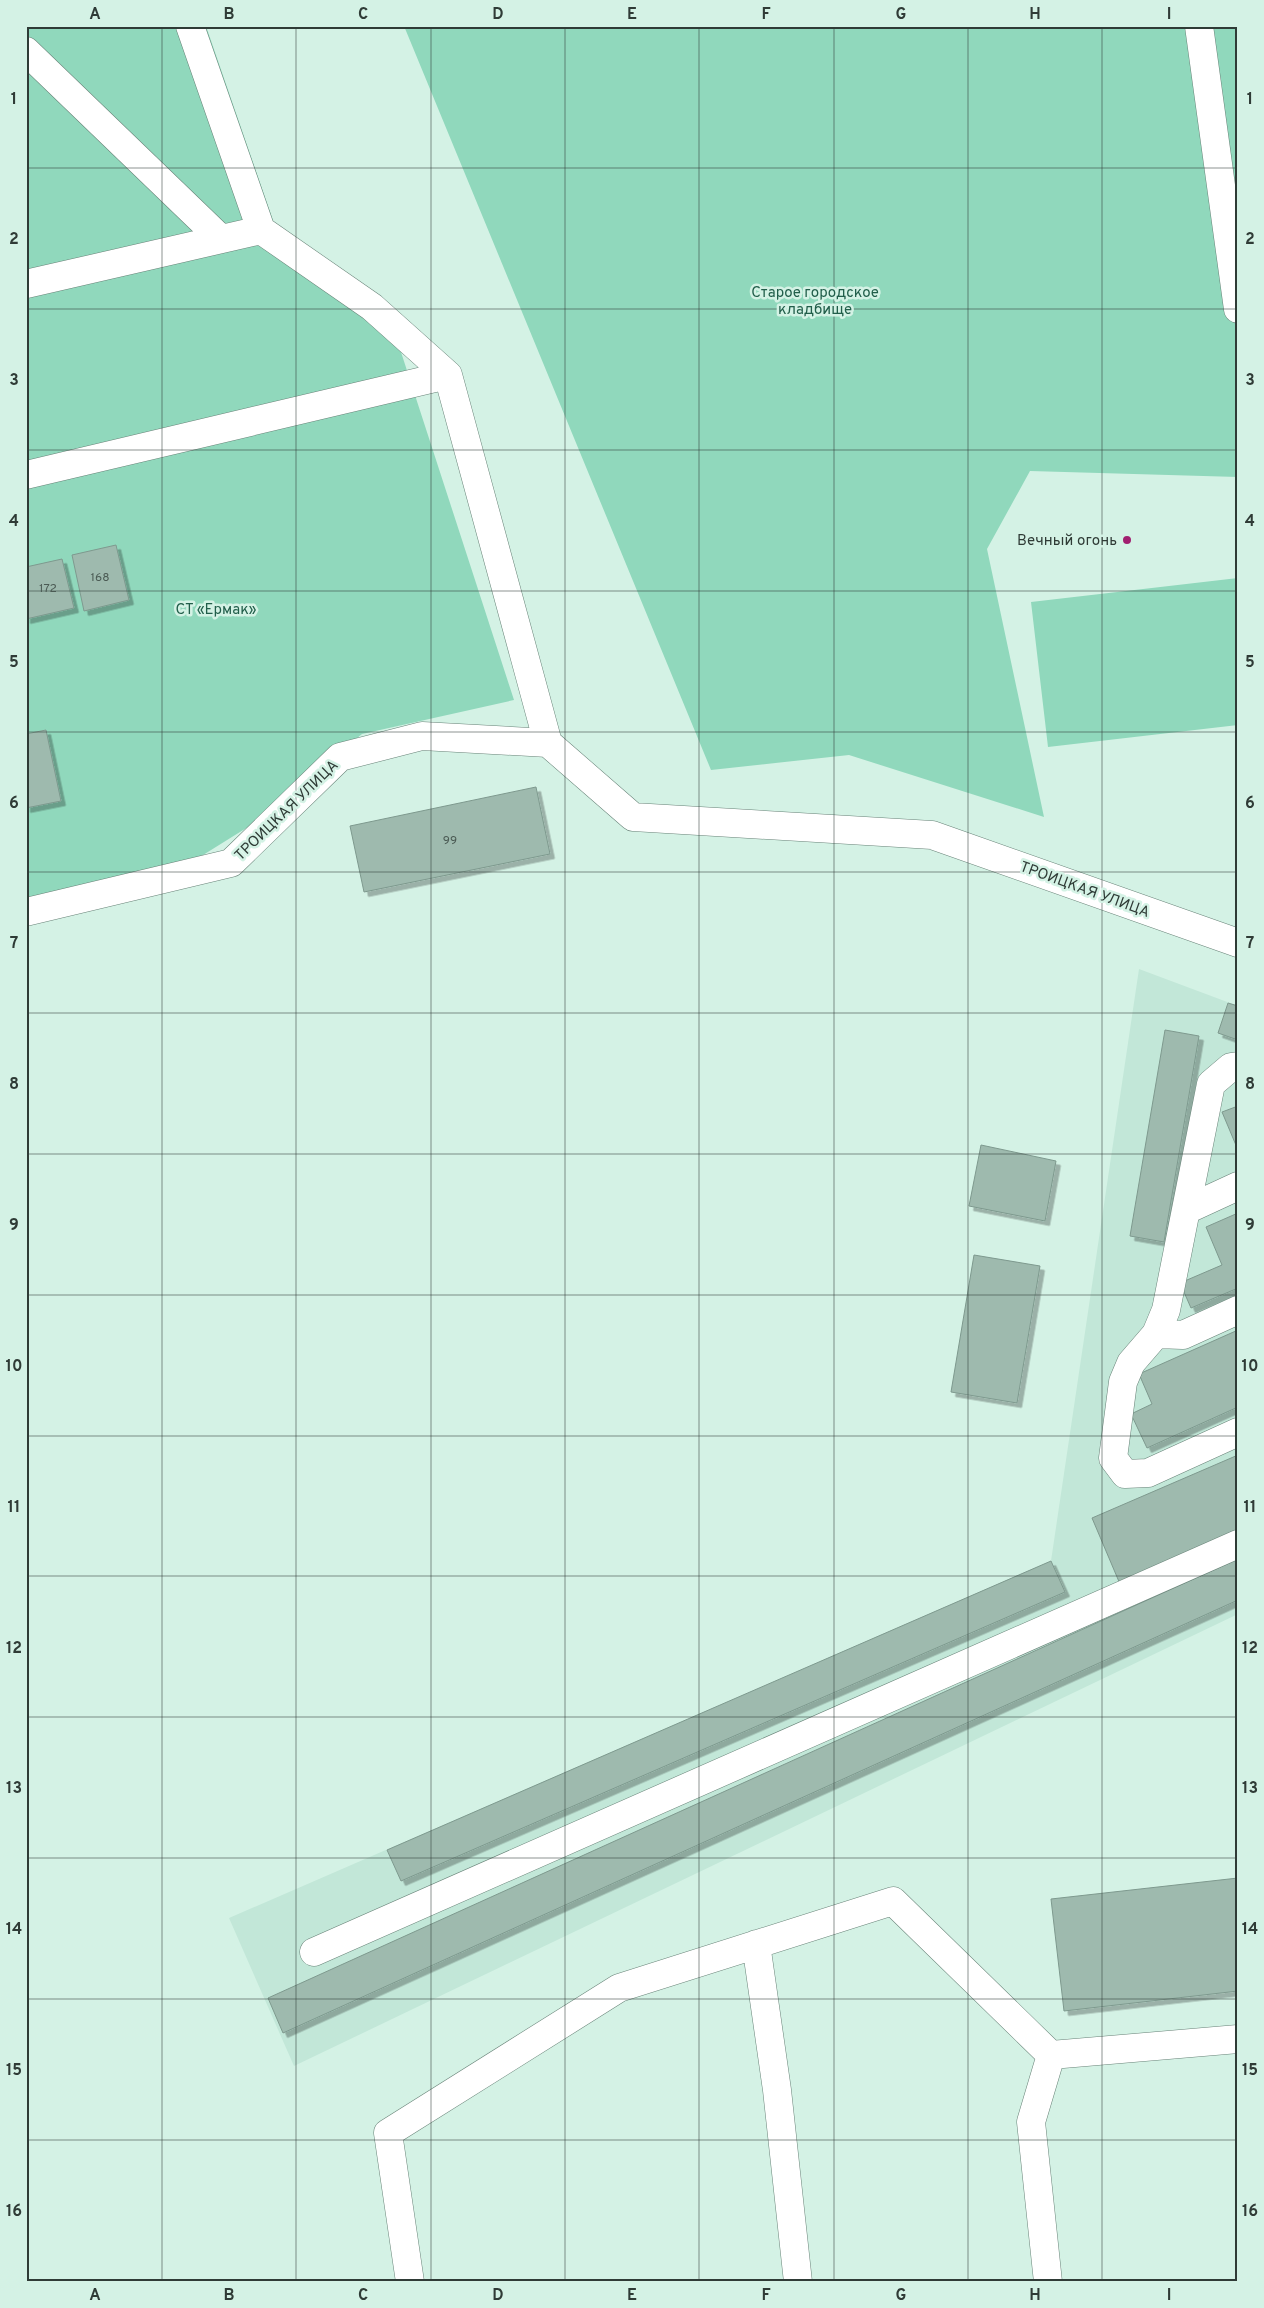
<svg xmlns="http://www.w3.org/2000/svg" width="1264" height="2308" font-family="Overpass,sans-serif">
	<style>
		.built { fill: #c2e7d8 }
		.green { fill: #90d8bc }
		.building { fill: #9ebaae; stroke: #7e998e; filter: url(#shadow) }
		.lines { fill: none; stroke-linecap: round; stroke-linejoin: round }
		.minor-casing { stroke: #688378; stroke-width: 29 }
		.minor { stroke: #fff; stroke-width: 28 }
		.grid { fill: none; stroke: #2f3b36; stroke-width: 1; stroke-opacity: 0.55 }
		.poi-dot { fill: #a12070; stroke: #d4f2e5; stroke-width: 2 }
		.labels { text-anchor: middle; stroke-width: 5; stroke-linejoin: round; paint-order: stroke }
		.number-label { font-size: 12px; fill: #4b5b54 }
		.park-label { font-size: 15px; fill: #215e4a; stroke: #d4f2e5 }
		.poi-label { font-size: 15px; fill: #2f3b36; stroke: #d4f2e5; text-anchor: end }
		.street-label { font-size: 15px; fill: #2f3b36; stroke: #d4f2e5 }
		.neatline { fill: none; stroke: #2f3b36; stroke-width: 2 }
		.grid-label { font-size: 16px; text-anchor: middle; font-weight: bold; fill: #2f3b36 }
	</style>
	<defs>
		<filter id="shadow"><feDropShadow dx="4.5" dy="4.5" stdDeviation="0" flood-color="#0004"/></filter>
	</defs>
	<rect width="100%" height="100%" fill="#d4f2e5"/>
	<path class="built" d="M1139 969 1238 1006V1614L294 2066 229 1918 1051 1561Z"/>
	<path class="green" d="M26 26H206L275 226 400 349 514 700 362 734 256 822 187 865 26 914Z
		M404 26H1238V477L1030 471 987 549 1044 817 849 755 711 770Z
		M1238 578V725L1048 747 1031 602Z"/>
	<path class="building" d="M116 545 129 600 84 611 72 555Z
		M62 559 74 608 26 619V567Z
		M46 730 61 801 26 808V734Z
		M536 787 550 854 364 892 350 826Z
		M1228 1003 1238 1006V1040L1218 1033Z
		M1165 1030 1199 1036 1164 1242 1130 1236Z
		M1238 1106V1150L1222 1112Z
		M981 1145 1056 1161 1045 1221 969 1206Z
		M1238 1213V1288L1191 1308 1180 1283 1222 1265 1206 1227Z
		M974 1255 1040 1266 1017 1403 951 1392Z
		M1238 1330V1407L1147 1448 1131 1414 1152 1404 1139 1374Z
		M1238 1455V1532L1120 1584 1092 1518Z
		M1238 1559V1600L283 2033 268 1998Z
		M1051 1561 1065 1592 401 1881 387 1850Z
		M1238 1878V1991L1064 2011 1051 1899Z"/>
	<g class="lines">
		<g class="minor-casing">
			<path id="minor" d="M190 26 261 230 372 307 448 375 548 743 633 817 932 835 1238 943
				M1199 26 1238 309
				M26 51 221 239
				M26 284 261 230
				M26 475 448 375
				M26 912 231 863 340 757 422 736 548 743
				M1238 1066 1231 1067 1211 1084 1166 1310 1156 1334 1131 1363 1123 1382 1113 1458 1125 1474 1148 1473 1238 1432
				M1186 1210 1238 1186
				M1156 1334 1183 1335 1238 1310
				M756 1944 777 2090 798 2282
				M314 1952 1238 1544
				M410 2282 388 2133 619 1988 893 1901 1051 2055 1238 2039
				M1048 2282 1031 2122 1051 2055"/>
		</g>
		<use href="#minor" class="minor"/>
	</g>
	<path class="grid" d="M162 26V2282M296 26V2282M431 26V2282M565 26V2282M699 26V2282M834 26V2282M968 26V2282M1102 26V2282M26 168H1238M26 309H1238M26 450H1238M26 591H1238M26 732H1238M26 872H1238M26 1013H1238M26 1154H1238M26 1295H1238M26 1436H1238M26 1576H1238M26 1717H1238M26 1858H1238M26 1999H1238M26 2140H1238"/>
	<circle class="poi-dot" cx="1127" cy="540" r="5"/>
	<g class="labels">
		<g class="number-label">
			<text x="100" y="581">168</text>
			<text x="48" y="592">172</text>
			<text x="450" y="844">99</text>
		</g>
		<g class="park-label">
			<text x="815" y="297">Старое городское<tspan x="815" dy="17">кладбище</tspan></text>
			<text x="216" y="614">СТ «Ермак»</text>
		</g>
		<g class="poi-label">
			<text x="1117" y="545">Вечный огонь</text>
		</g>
		<g class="street-label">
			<text transform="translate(286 810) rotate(-44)" y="5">ТРОИЦКАЯ УЛИЦА</text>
			<text transform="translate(1085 889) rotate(20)" y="5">ТРОИЦКАЯ УЛИЦА</text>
		</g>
	</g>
	<rect width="1264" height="2308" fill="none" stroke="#d4f2e5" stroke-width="55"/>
	<rect x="28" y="28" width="1208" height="2252" class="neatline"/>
	<g class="grid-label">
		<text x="95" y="19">A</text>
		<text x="229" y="19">B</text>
		<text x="363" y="19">C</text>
		<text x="498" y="19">D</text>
		<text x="632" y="19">E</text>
		<text x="766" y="19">F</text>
		<text x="901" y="19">G</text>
		<text x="1035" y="19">H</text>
		<text x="1169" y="19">I</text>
		<text x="14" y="104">1</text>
		<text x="1250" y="104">1</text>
		<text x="14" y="244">2</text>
		<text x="1250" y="244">2</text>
		<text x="14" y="385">3</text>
		<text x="1250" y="385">3</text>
		<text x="14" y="526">4</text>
		<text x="1250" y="526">4</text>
		<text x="14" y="667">5</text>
		<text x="1250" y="667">5</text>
		<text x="14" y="808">6</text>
		<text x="1250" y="808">6</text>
		<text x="14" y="948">7</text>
		<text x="1250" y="948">7</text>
		<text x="14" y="1089">8</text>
		<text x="1250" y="1089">8</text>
		<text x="14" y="1230">9</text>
		<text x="1250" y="1230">9</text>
		<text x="14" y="1371">10</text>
		<text x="1250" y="1371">10</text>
		<text x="14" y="1512">11</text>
		<text x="1250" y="1512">11</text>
		<text x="14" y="1653">12</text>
		<text x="1250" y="1653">12</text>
		<text x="14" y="1793">13</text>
		<text x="1250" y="1793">13</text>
		<text x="14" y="1934">14</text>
		<text x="1250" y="1934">14</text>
		<text x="14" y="2075">15</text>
		<text x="1250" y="2075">15</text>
		<text x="14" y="2216">16</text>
		<text x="1250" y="2216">16</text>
		<text x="95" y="2300">A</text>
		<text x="229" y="2300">B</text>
		<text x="363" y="2300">C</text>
		<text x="498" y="2300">D</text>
		<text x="632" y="2300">E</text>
		<text x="766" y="2300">F</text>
		<text x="901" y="2300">G</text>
		<text x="1035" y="2300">H</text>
		<text x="1169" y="2300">I</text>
	</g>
</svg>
